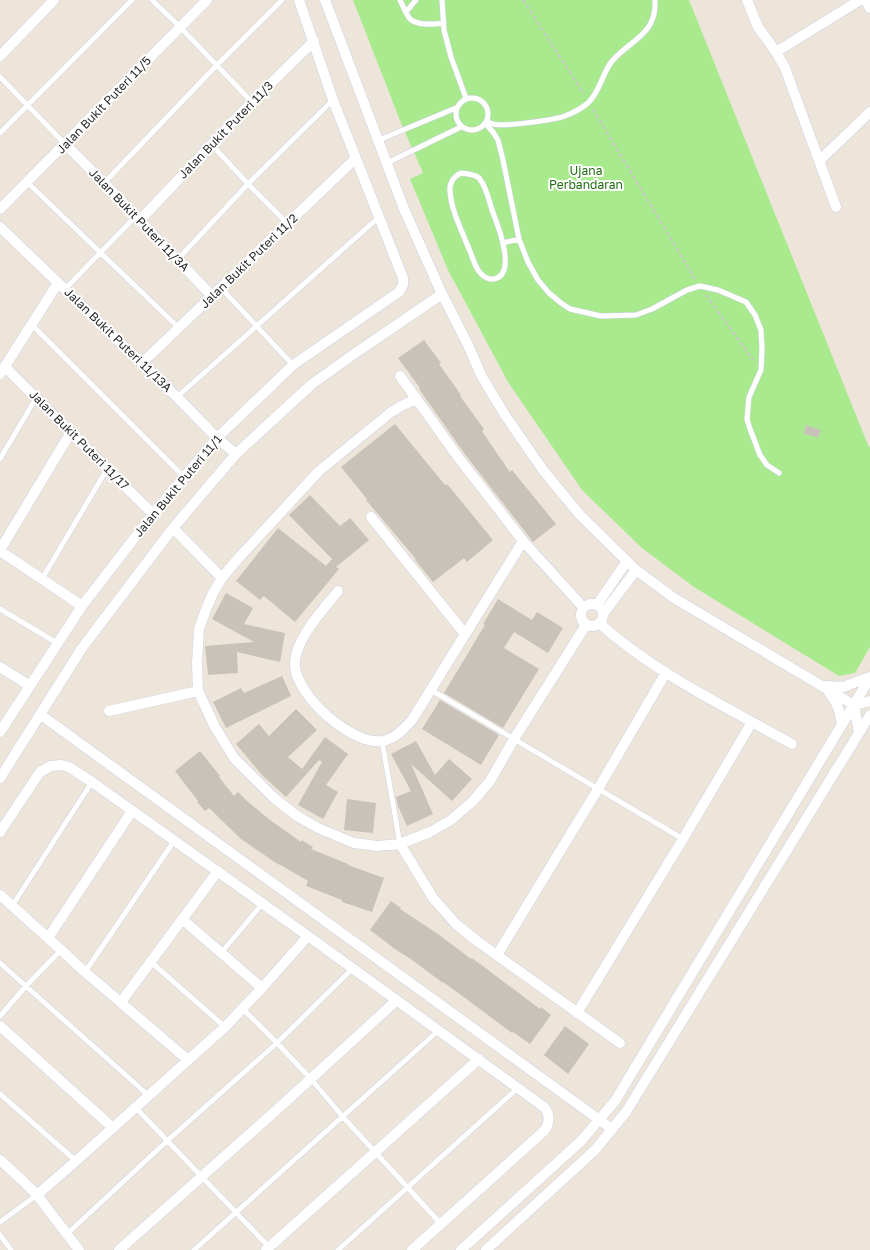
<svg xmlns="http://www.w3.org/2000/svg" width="870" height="1250" font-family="'Golos Text',sans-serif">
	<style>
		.green { fill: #aaea8e }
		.building { fill: #c8c2b9 }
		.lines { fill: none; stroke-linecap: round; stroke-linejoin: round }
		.service-casing { stroke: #ced1e4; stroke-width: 6 }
		.minor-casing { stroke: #ced1e4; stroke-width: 11 }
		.path { stroke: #c7c7c7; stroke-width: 2; stroke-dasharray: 4 2.5; stroke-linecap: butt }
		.service { stroke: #fff; stroke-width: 5 }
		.minor { stroke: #fff; stroke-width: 10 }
		.labels { text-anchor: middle; stroke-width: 4; stroke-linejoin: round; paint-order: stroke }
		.street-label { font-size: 12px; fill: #292929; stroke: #fff }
		.park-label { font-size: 12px; fill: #216d11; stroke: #fff }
	</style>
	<rect width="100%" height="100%" fill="#ede5d9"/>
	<path class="green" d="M353 0H689L868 445 870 448V647L855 673 839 676 694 587 642 548 582 490 508 382 448 270 410 179 423 173 401 123Z"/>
	<path class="building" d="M424 340 441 363 439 364 461 395 460 396 484 429 482 431 496 452 510 472 512 470 556 524 533 542 464 453 419 389 420 388 398 358Z
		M395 424 445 485 447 484 457 496 493 540 467 562 464 558 433 582 415 560 416 559 366 500 367 499 341 467Z
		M806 425 821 430 818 438 803 433Z
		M310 495 340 526 350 518 369 540 336 567 339 569 295 622 264 596 260 600 236 581 278 528 326 566 332 559 289 515Z
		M226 593 253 608 244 624 285 633 280 662 237 652 238 673 208 675 205 646 254 642 212 619Z
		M498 599 532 620 537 612 563 628 548 653 514 632 504 648 539 669 503 728 444 693 485 625 483 624Z
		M282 676 291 696 226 728 213 702 241 688 244 693Z
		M440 700 499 735 481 765 422 729Z
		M296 709 317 730 288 757 302 769 325 737 348 754 326 785 338 792 323 819 298 805 322 762 319 760 286 797 262 775 236 744 259 724 269 736Z
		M416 741 435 775 449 759 472 779 452 801 411 764 433 814 407 826 398 806 396 797 411 791 391 754Z
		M200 751 220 776 219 777 234 796 238 792 247 801 270 820 301 842 302 840 313 847 311 849 348 864V865L384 878 372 912 342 902V900L306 886 308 881 279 864V865L241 839 209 808 205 811 197 802 198 801 175 771Z
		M347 799 376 803 373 833 344 830Z
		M391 901 401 908 400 909 438 934 471 959 472 958 540 1009 541 1007 551 1015 530 1044 513 1032 512 1033 465 998 443 982V983L412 960 395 949 370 930Z
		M565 1026 589 1044 568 1074 544 1055Z"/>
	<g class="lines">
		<g class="service-casing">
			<path id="service" d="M152 0 180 27 252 102
				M400 0C403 6 406 14 410 19 418 26 434 24 444 23
				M442 0 444 30 451 57 466 98
				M406 12 416 0
				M0 77 65 144
				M456 114a16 16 0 1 1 32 0a16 16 0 1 1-32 0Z
				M487 121C489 122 491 124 493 124 502 127 555 120 565 116 573 113 582 108 588 103 601 91 602 72 613 60 632 39 657 34 655 0
				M485 123 493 132 498 140 503 160 519 239 528 262 538 280 549 293 561 303 570 309 601 316 636 315 652 309 687 290 700 286 718 290 746 302 755 315 761 330 762 349 761 370 749 397 747 419 750 429 760 455 767 465 779 473
				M0 133 132 0
				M379 140 456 108
				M212 145 248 184 287 223
				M387 163 461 127
				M461 173C467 174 474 174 479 178 486 186 489 200 492 210 497 223 518 274 494 279 487 280 481 275 478 270 474 264 472 255 469 249 462 231 451 210 450 191 449 183 454 176 461 173Z
				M27 182 179 328
				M104 183 217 65 282 0
				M503 243 519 239
				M178 259 248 184 333 100
				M221 288 293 365
				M65 289 136 216
				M32 325 184 477
				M177 397 379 217
				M0 459 36 398
				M42 579 107 469
				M0 609 57 643
				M431 690 683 839
				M382 741 400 844
				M12 906 92 782
				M221 953 263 903
				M151 962 225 1027
				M0 963 148 1095
				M85 972 174 841
				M243 1009 277 1043 311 1079 343 1117 441 1224
				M0 1016 26 986 61 950
				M0 1094 76 1161
				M135 1107 269 1247
				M0 1222 37 1195
				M67 1234 167 1141 277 1043 353 968
				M0 1235 11 1250
				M194 1250 439 1030
				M338 1250 518 1088"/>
		</g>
		<g class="minor-casing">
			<path id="minor" d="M325 0 404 209 442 294 468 345 482 377 505 415 543 470 580 515 636 570 674 598 854 705 870 701
				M747 0 758 27 776 52 785 68 836 207
				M865 0 870 8
				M776 52 860 0
				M0 56 54 0
				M65 144 104 183 212 296
				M819 161 870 112
				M0 209 207 0
				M140 220 252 102 314 41
				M0 227 177 397 217 438 236 454
				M142 363 356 158
				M5 367 153 514
				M0 374 58 283
				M400 376 458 457 523 541 583 607
				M416 399 401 406 390 413 319 471 235 562 222 578 213 593 205 612 199 629 197 664 198 691 215 727 234 758 274 798 297 816 318 828 354 843 377 846 400 844 430 832 451 820 473 801 490 781 514 739 586 625
				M371 517 465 634
				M173 528 222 578
				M0 550 71 432
				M0 551 82 606
				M338 591C323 610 293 641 295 666 297 696 351 745 382 741 395 739 404 729 412 720L523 541
				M581 615a11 11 0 1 1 22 0a11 11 0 1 1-22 0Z
				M597 605 627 561
				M603 614 636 570
				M599 623C656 674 726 707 792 744
				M0 667 30 686
				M826 686 843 687 870 677
				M828 691C838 704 839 709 842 724
				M854 705 859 733
				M109 711 198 691
				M41 715 612 1129
				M0 732 82 606 153 514 217 438 293 365 399 292 403 285V278L333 100 299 0
				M0 778 82 648 173 528 236 454 312 384 354 354 442 294
				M0 832 40 772 51 766 61 765 69 767 92 782 308 936 544 1107C550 1114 550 1124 544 1131L412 1250
				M400 844 433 898 456 924 477 941 620 1043
				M0 895 48 938 85 972 188 1060
				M182 919 262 988
				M48 938 132 811
				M497 955 598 789 665 674
				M121 1002 218 871
				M577 1013 683 839 752 722
				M0 1026 113 1128
				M0 1160 22 1180 37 1195 79 1250
				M37 1195 76 1161 225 1027 262 988 308 936
				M119 1250 281 1106 397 1000
				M266 1250 479 1059
				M461 1250 581 1141 615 1101 870 678
				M486 1250 595 1150 626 1112 870 715"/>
		</g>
		<path class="path" d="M523 0 584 94
			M593 109 695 279
			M706 295 753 360"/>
		<use href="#service" class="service"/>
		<use href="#minor" class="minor"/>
	</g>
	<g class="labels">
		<g class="street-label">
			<text transform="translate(104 105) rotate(-46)" y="4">Jalan Bukit Puteri 11/5</text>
			<text transform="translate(226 130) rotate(-46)" y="4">Jalan Bukit Puteri 11/3</text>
			<text transform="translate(139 220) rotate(46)" y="4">Jalan Bukit Puteri 11/3A</text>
			<text transform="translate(249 261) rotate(-44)" y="4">Jalan Bukit Puteri 11/2</text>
			<text transform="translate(118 340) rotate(44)" y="4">Jalan Bukit Puteri 11/13A</text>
			<text transform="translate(79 440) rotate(45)" y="4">Jalan Bukit Puteri 11/17</text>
			<text transform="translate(178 486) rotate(-50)" y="4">Jalan Bukit Puteri 11/1</text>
		</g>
		<g class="park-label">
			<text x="586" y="175">Ujana<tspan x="586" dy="14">Perbandaran</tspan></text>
		</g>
	</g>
</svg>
